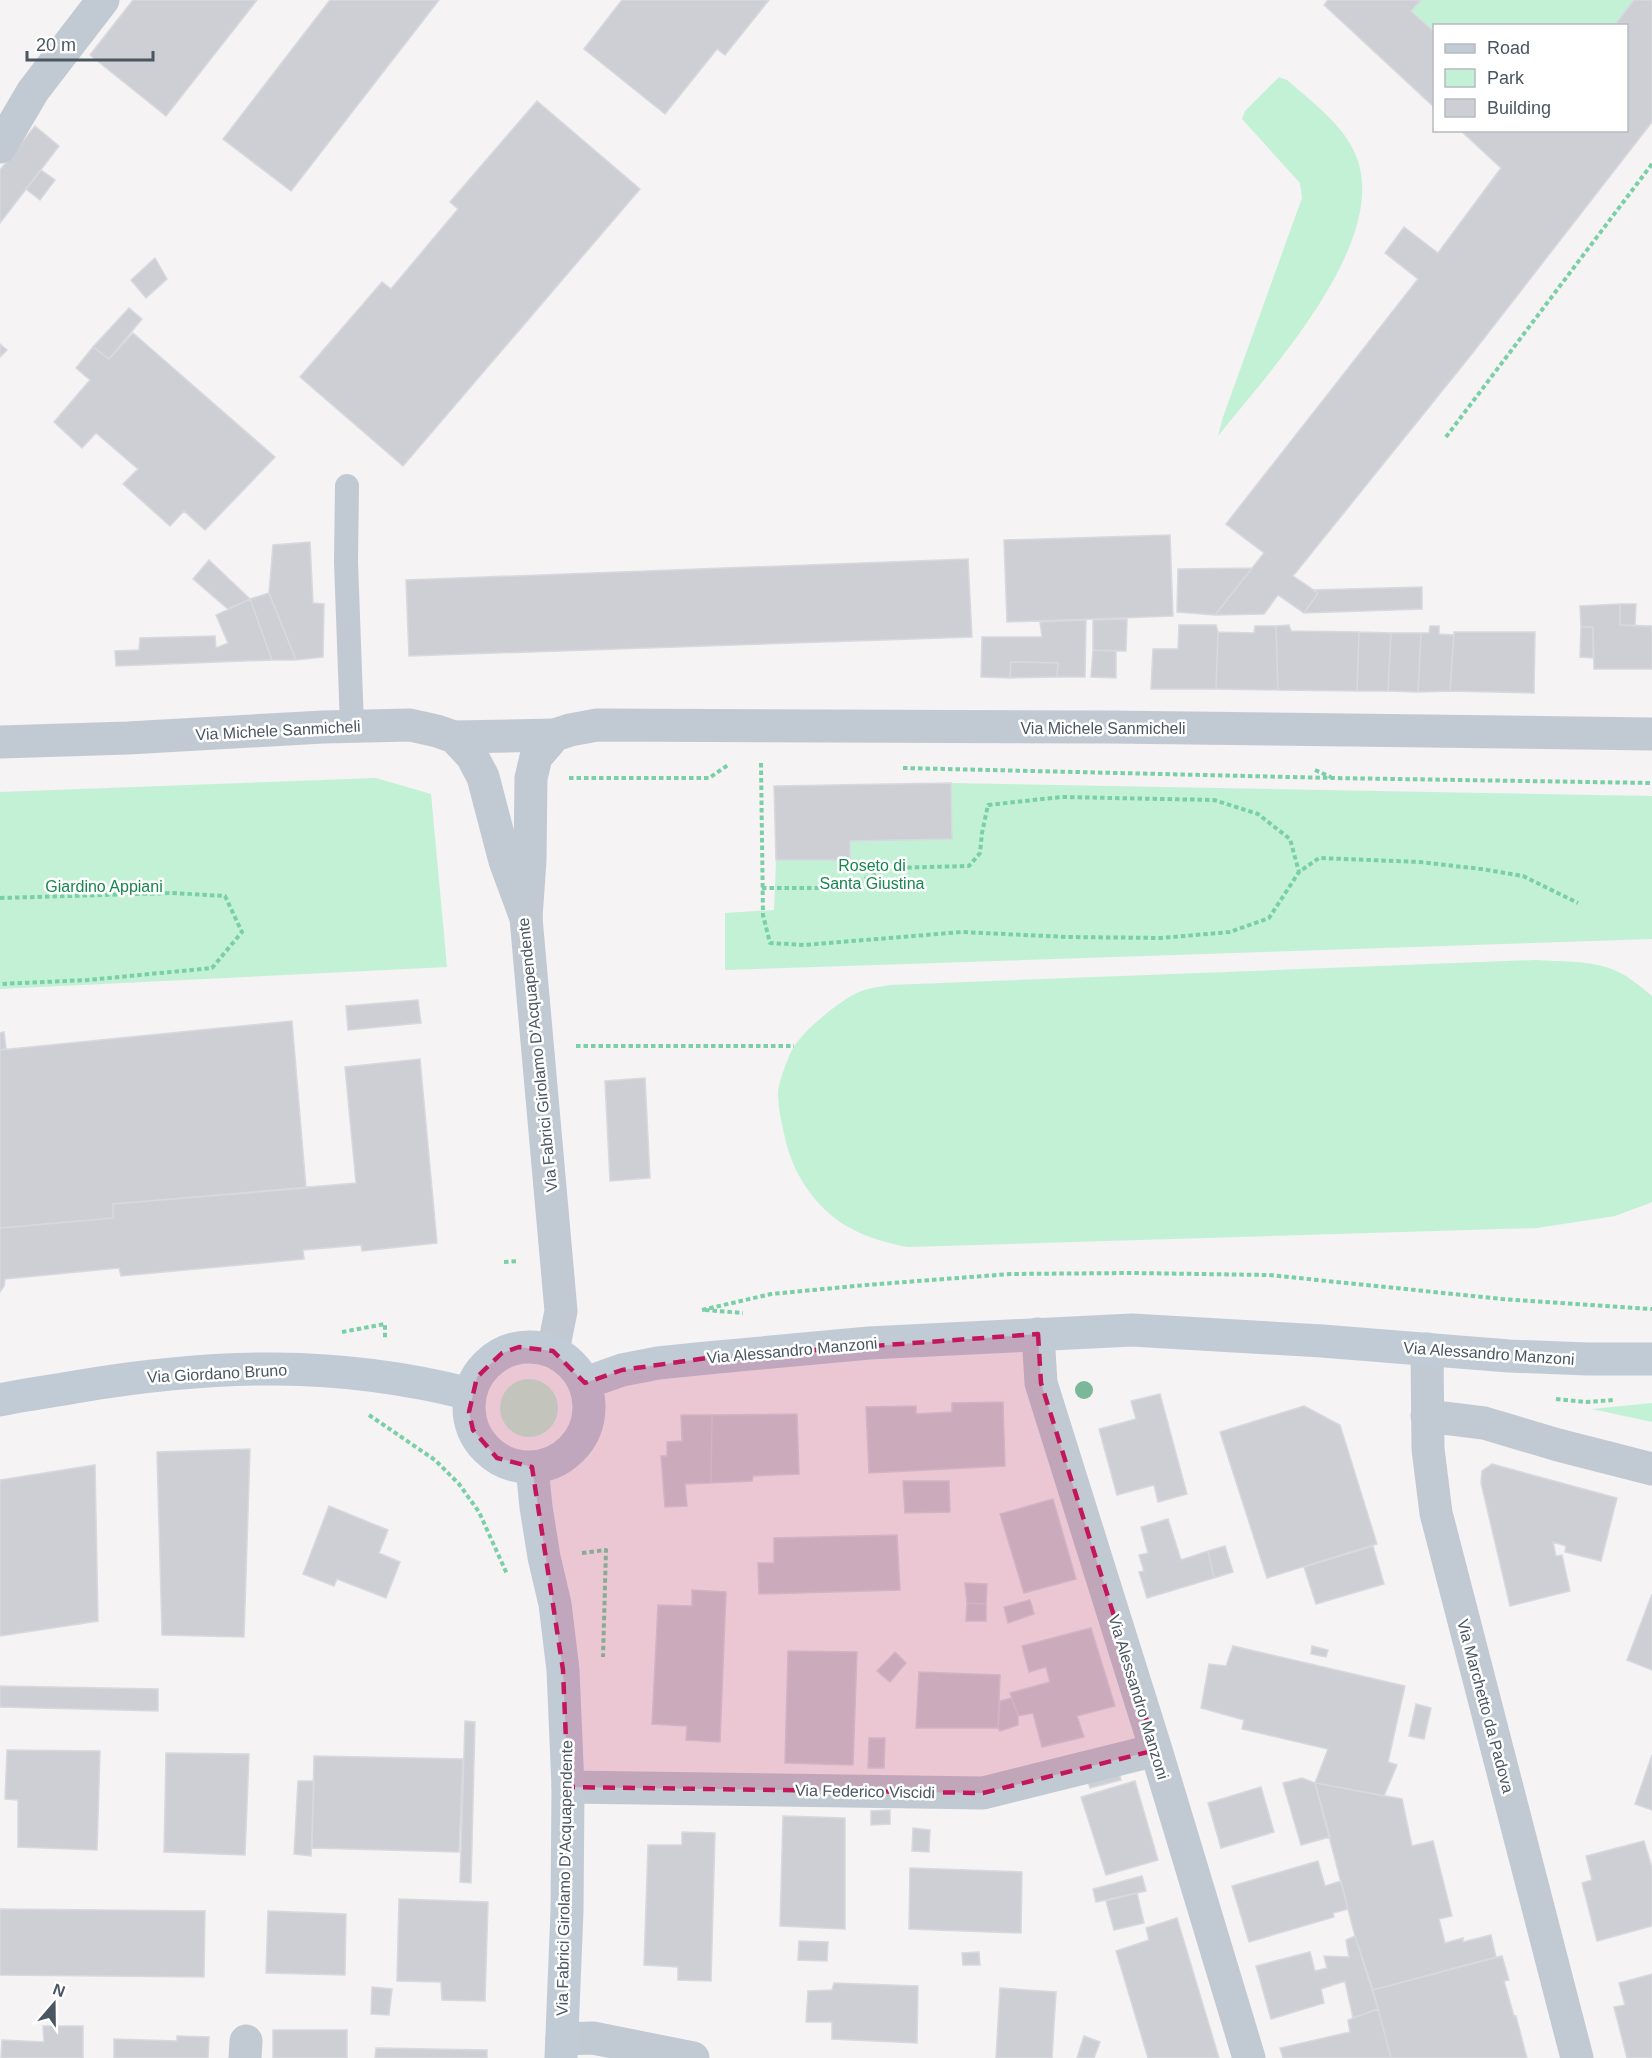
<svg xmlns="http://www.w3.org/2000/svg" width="1652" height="2058" font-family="Helvetica,sans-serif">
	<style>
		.green { fill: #c3f1d5 }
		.building { fill: #cdcfd5; stroke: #d7d9de; stroke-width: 1.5 }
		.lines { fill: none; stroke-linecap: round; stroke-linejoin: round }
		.path { stroke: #7ad0a6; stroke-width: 4; stroke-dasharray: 4.5 3; stroke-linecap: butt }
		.service { stroke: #c1cad2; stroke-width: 24 }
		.pedestrian { stroke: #c1cad2; stroke-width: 33 }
		.minor { stroke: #c1cad2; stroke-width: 33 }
		.tertiary { stroke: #c1cad2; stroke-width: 33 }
		.secondary { stroke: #c1cbd6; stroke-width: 33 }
		.tree { fill: #7bb799 }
		.marked { fill: #c2185b; fill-opacity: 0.2; stroke: #c2185b; stroke-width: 4.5; stroke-dasharray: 12 8; stroke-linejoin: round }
		.labels { text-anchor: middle; stroke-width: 5; stroke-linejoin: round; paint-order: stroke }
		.street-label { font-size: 16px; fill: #4a5661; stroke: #fff }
		.park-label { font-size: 16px; fill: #17864f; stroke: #fff }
	</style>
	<rect width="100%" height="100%" fill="#f5f3f3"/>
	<path class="green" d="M1421 0H1634L1614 26H1434V32L1411 11Z
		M1279 77 1287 80C1313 103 1347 127 1358 161 1386 247 1268 373 1218 436L1223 417 1302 198 1300 183 1242 119 1245 111Z
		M376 778 431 794 447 967 0 989V792Z
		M951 783 1652 796V939L725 970V913L774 910 776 860 774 786Z
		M1535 960C1558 962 1587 960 1609 968 1626 974 1639 985 1652 996V1202L1650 1203 1615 1216 1537 1228 907 1247C887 1243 868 1238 850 1228 820 1212 796 1179 787 1146 783 1129 778 1111 778 1092 779 1082 789 1053 795 1045 808 1027 839 1001 859 992 868 988 880 987 890 985Z
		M500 1408a29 29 0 1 1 58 0a29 29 0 1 1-58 0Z
		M1652 1403V1422L1592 1409Z"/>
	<path class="building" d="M133 0H257L166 116 90 55Z
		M330 0H439L291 191 223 139Z
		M622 0H769L725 55 717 49 665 114 584 49Z
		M1328 0H1421L1411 11 1434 32V107L1324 5Z
		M1634 0H1652V122L1471 355 1293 576 1318 593 1304 613 1278 595 1264 614 1215 615 1264 553 1226 524 1418 279 1385 253 1404 227 1438 253 1501 168 1460 130H1626V26H1614Z
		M537 101 640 189 403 466 300 377 382 282 391 289 458 209 450 202Z
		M35 126 59 146 0 223V170Z
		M41 170 55 180 40 200 26 189Z
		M155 258 167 279 146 298 131 280Z
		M129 308 142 319 109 359 93 347Z
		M133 333 275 457 205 530 184 511 170 526 123 484 138 469 96 433 82 448 54 422 90 380 76 368 93 347 109 359Z
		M0 344 7 350 0 357Z
		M1170 535 1173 616 1007 622 1004 540Z
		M310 542 313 603 324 604 323 657 296 660 269 593 273 545Z
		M968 559 972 637 409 656 406 580Z
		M209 560 250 599 228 609 193 579Z
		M1252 568 1215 615 1177 612 1178 569Z
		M1422 587V609L1304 613 1318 593 1313 590Z
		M269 593 296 660H272L250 599Z
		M250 599 272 660 116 666 115 651 139 650 140 638 215 636 216 648 228 643 216 615Z
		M1620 604V625L1652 626V669H1594L1593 627H1581L1580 606Z
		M1620 604H1636L1635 626 1620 625Z
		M1127 619 1126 651 1093 650V620Z
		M1086 620 1085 677H1057L1058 663 1011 662 1010 678 981 677 982 637H1042L1040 622Z
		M1179 625H1216L1218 632 1216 689H1151L1153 649H1178Z
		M1289 625 1291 631 1359 632 1357 691 1278 690 1276 626Z
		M1255 626H1276L1278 690 1216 689 1218 632 1254 633Z
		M1430 626H1439V634L1454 635 1450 691 1418 692 1421 633H1429Z
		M1581 627H1593V658L1580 657Z
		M1359 632 1391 633 1388 691H1357Z
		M1454 632H1535L1534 693 1450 691Z
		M1391 633H1421L1418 692 1388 691Z
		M1093 650 1116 651V678L1091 677Z
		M1011 662 1058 663 1057 677 1010 678Z
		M951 783 952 839 850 841V860H776L774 786Z
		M418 1000 421 1023 348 1030 346 1006Z
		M292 1021 306 1188 113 1204V1218L0 1228V1050Z
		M4 1032 6 1049 0 1050V1033Z
		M420 1059 437 1243 362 1251 361 1245 303 1250 304 1259 121 1276 119 1268 5 1279 4 1286 0 1292V1228L113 1218V1204L356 1183 345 1067Z
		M645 1078 650 1178 610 1181 605 1081Z
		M1160 1394 1187 1494 1158 1502 1154 1485 1117 1495 1099 1429 1136 1419 1131 1401Z
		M1003 1402 1005 1466 869 1473 866 1407 916 1406V1414L952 1412V1403Z
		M1304 1406 1340 1425 1377 1544 1267 1578 1220 1432Z
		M797 1414 799 1474 753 1476 752 1481 711 1483 712 1415Z
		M681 1415H712L711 1483 685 1484 687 1506 665 1507 661 1456H667V1442L682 1441Z
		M250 1449 244 1637 162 1635 157 1452Z
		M1492 1464 1617 1498 1601 1561 1565 1552 1566 1546 1553 1542 1556 1556 1562 1555 1570 1591 1510 1606 1481 1483 1482 1471Z
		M95 1465 98 1621 0 1636V1480Z
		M903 1481H949L950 1512 905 1513Z
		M1053 1499 1076 1579 1024 1593 1000 1514Z
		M329 1506 388 1530 379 1553 400 1562 386 1598 337 1579 334 1586 303 1574Z
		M1168 1519 1181 1560 1208 1551 1214 1578 1147 1598 1139 1572 1144 1571 1139 1555 1148 1553 1141 1527Z
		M897 1535 900 1590 759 1594 758 1563H774V1538Z
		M1225 1546 1233 1572 1214 1578 1208 1551Z
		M1373 1546 1384 1584 1316 1604 1304 1567Z
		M965 1583 987 1584 986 1604 967 1603Z
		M692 1590 726 1592 720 1742 686 1740 687 1726 652 1724 658 1605 692 1606Z
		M1652 1594V1670L1627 1660Z
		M1030 1600 1034 1614 1008 1623 1004 1607Z
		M967 1603 986 1604V1621H966Z
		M1091 1628 1115 1706 1077 1716 1084 1737 1042 1747 1033 1713 1018 1716 1010 1693 1050 1682 1046 1667 1029 1672 1022 1646Z
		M1233 1646 1405 1686 1388 1762 1397 1765 1384 1796 1315 1783 1328 1749 1242 1729 1244 1720 1201 1708 1209 1664 1226 1666Z
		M1312 1646 1328 1650 1326 1657 1311 1654Z
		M788 1651 857 1652 853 1765 785 1763Z
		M895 1652 906 1663 890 1682 877 1671Z
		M919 1672 1000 1675 998 1728H916Z
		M0 1686 158 1689V1711L0 1707Z
		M1012 1698 1018 1716V1725L1000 1731 998 1728 1000 1701Z
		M1416 1704 1431 1708 1424 1739 1409 1736Z
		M465 1721 475 1722 471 1883 460 1882Z
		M869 1738H885L884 1768H868Z
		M7 1750 100 1751 97 1850 18 1847V1800L5 1799Z
		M166 1753 249 1754 245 1855 164 1852Z
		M1652 1755V1810L1635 1804Z
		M314 1756 463 1759 459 1852 312 1848Z
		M1117 1766 1121 1780 1090 1788 1086 1775Z
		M1302 1778 1315 1783 1330 1837 1301 1845 1283 1783Z
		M298 1781H314L311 1856 294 1854Z
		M1135 1781 1158 1860 1106 1875 1081 1797Z
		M1315 1783 1402 1799 1412 1846 1433 1841 1452 1916 1439 1919 1445 1943 1463 1938V1942L1491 1935 1496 1957 1373 1990 1355 1936Z
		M1261 1787 1274 1832 1221 1848 1208 1803Z
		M890 1810V1824L871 1825V1811Z
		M783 1816 845 1818V1929L780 1926Z
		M913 1828 930 1830 929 1852 912 1851Z
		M682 1832 715 1833 711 1981 678 1980V1967L644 1965 648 1845H682Z
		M1644 1841 1652 1868V1926L1597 1941 1582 1883 1592 1880 1586 1856Z
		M1318 1861 1325 1886 1341 1881 1348 1909 1333 1913 1334 1917 1249 1942 1232 1886Z
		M910 1868 1022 1872 1021 1933 909 1929Z
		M1142 1876 1146 1891 1096 1902 1093 1889Z
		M1137 1893 1144 1923 1114 1930 1106 1901Z
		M399 1899 488 1902 485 2001 442 2000 441 1982 397 1981Z
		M0 1909 205 1911 204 1977 0 1975Z
		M268 1911 346 1914 345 1975 266 1973Z
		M1177 1918 1219 2058H1148L1116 1951 1149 1940 1146 1928Z
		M1355 1936 1378 2009 1353 2018 1345 1981 1321 1989 1324 2003 1271 2019 1256 1966 1310 1952 1315 1971 1327 1968 1324 1956 1349 1957 1346 1940Z
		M799 1941 828 1942 827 1961 798 1960Z
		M979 1952 980 1965H963L962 1953Z
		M1502 1956 1509 1980 1504 1981 1514 2016H1516L1527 2058H1391L1373 1990Z
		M1652 1974V2058H1627L1614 2007 1625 2005 1619 1983Z
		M834 1983 918 1986 917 2043 832 2039V2022H806L808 1991 832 1990Z
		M372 1987 392 1989 389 2015 371 2014Z
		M1000 1988 1056 1992 1052 2058H996Z
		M1378 2009 1391 2058H1283L1280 2048 1350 2032 1348 2020Z
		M43 2026H83V2058H1L2 2040 44 2042Z
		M273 2030H347V2058H273Z
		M177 2036 209 2037 208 2058H114V2039L177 2041Z
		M1084 2036 1100 2042 1094 2058H1077Z
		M376 2048 487 2050V2058H375Z"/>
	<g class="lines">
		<path class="path" d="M1446 437 1652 164
			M761 763 763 915 770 943 804 945 962 932 1067 937 1161 938 1230 932 1269 918 1299 872 1319 858 1420 862 1481 869 1523 876 1578 903
			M903 768 1333 778 1652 783
			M1315 770 1331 777
			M569 778H709L728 765
			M762 888H847L887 868 969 866 980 853 982 833 988 805 1061 797 1214 800 1258 814 1290 839 1299 872
			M0 898 172 893 225 896 242 932 212 968 88 980 0 984
			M576 1046H794
			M504 1262 518 1261
			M702 1310 771 1294 866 1285 1010 1274 1131 1273 1269 1275 1502 1299 1652 1309
			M705 1310 743 1313
			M342 1332 385 1324V1339
			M1556 1399 1586 1402 1614 1400
			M369 1415 435 1460 459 1484 479 1512 507 1574
			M582 1553 606 1550 603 1657"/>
		<path class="service" d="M347 486 346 562 352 726"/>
		<path class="pedestrian" d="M454 737 555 735"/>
		<path class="minor" d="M526 918 530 860 531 778 536 757 555 735 570 730 597 725 1110 727 1652 734
			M1038 1334 1041 1383 1156 1750 1249 2058
			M1427 1349 1428 1449 1436 1513 1577 2058
			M1427 1416 1484 1423 1558 1445 1652 1469
			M568 1787 983 1793 1156 1750
			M562 2039 593 2038 693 2058
			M245 2058 246 2041"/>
		<path class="tertiary" d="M0 147 33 91 103 0
			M0 742 128 738 323 727 410 725 437 731 454 737 472 756 483 777 505 861 526 918 561 1311 553 1351"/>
		<path class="secondary" d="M469 1407a60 60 0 1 1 120 0a60 60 0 1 1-120 0Z
			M585 1383 622 1370 658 1363 707 1358 869 1343 1132 1330 1322 1341 1509 1356 1587 1359H1652
			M0 1400C27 1394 54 1391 81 1386 215 1364 337 1360 470 1394
			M532 1467 536 1507 544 1557 555 1604 563 1670 568 1787 567 1911 561 2058"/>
	</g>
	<circle class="tree" cx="1084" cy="1390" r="9"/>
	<path class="marked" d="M1038 1334 1041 1383 1156 1750 983 1793 568 1787 563 1670 532 1467 497 1458 473 1430 469 1412 477 1377 502 1353 519 1347 553 1351 585 1383 622 1370 707 1358Z"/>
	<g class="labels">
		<g class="street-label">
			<text x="1103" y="734">Via Michele Sanmicheli</text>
			<text transform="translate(278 730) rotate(-3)" y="6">Via Michele Sanmicheli</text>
			<text transform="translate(537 1055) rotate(-96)" y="6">Via Fabrici Girolamo D'Acquapendente</text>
			<text transform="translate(792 1350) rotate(-5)" y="6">Via Alessandro Manzoni</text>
			<text transform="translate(1489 1353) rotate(4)" y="6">Via Alessandro Manzoni</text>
			<text transform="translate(217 1373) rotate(-3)" y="6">Via Giordano Bruno</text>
			<text transform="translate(1139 1697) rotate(73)" y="6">Via Alessandro Manzoni</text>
			<text transform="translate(1486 1706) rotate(75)" y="6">Via Marchetto da Padova</text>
			<text transform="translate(865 1791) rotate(1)" y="6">Via Federico Viscidi</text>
			<text transform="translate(564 1878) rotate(-89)" y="6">Via Fabrici Girolamo D'Acquapendente</text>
		</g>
		<g class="park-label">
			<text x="872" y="871">Roseto di<tspan x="872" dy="18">Santa Giustina</tspan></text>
			<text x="104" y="892">Giardino Appiani</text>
		</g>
	</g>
	<rect x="1433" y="24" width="195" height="108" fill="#ffffff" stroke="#b7bbc0" stroke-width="1.5"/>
	<rect x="1445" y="44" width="30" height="9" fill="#c1cbd6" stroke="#b7bbc0" stroke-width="1.5"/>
	<text x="1487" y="54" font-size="18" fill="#4a5661">Road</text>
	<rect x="1445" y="69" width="30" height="18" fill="#c3f1d5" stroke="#b7bbc0" stroke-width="1.5"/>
	<text x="1487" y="84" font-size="18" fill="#4a5661">Park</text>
	<rect x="1445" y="99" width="30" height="18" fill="#cdcfd5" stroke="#b7bbc0" stroke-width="1.5"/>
	<text x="1487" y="114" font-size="18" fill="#4a5661">Building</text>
	<g transform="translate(54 2004) rotate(20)" stroke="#ffffff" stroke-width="4.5" paint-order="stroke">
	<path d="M0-4.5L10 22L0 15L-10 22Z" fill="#4a5661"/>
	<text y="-9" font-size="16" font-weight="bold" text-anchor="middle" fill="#4a5661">N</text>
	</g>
	<path d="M27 51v9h126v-9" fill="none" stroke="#4a5661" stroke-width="3"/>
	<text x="36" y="51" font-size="18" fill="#4a5661" stroke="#ffffff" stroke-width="4.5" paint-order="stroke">20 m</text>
</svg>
